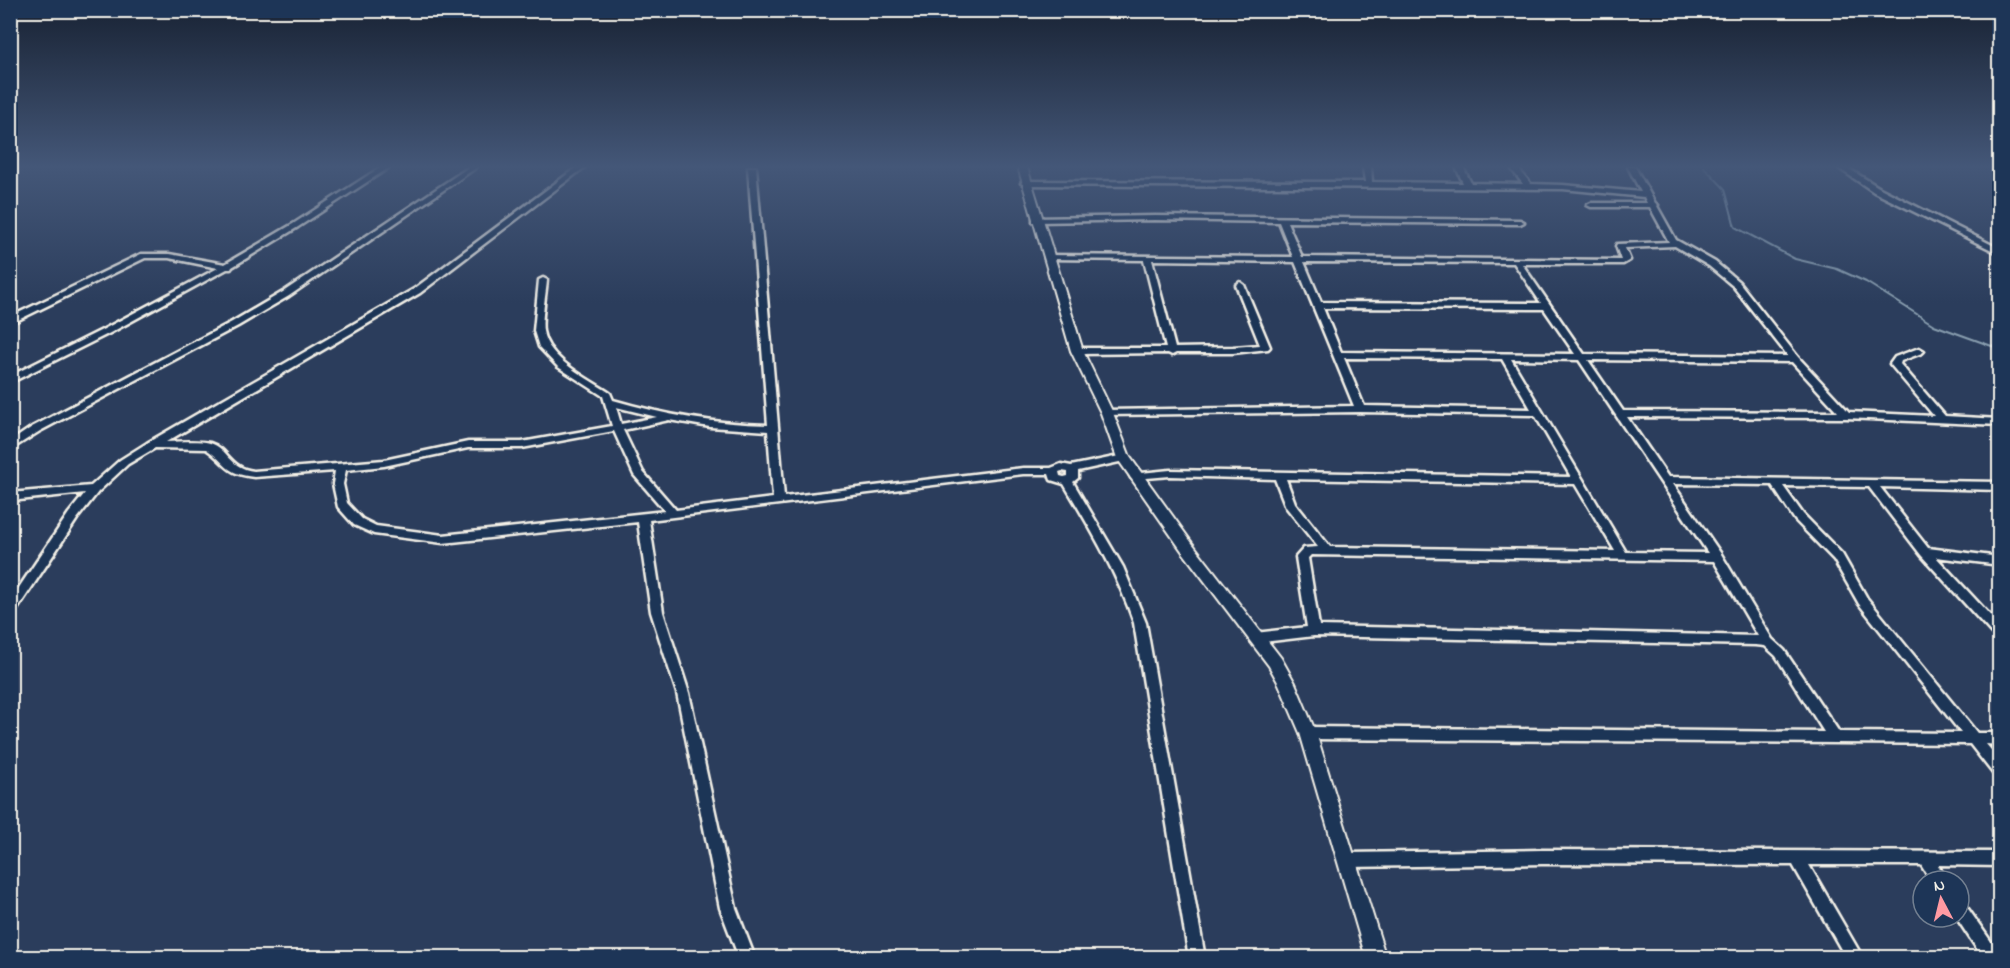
<svg xmlns="http://www.w3.org/2000/svg" width="2010" height="968" font-family="'Indie Flower',sans-serif">
	<style>
		.lines { fill: none; stroke-linecap: round; stroke-linejoin: round }
		.stream { stroke: #899eaf; stroke-width: 2 }
		.street-casing { stroke: #f4f1e8; stroke-width: 5 }
		.secondary-casing { stroke: #f4f1e8; stroke-width: 4 }
		.street { fill: #1d3557; fill-rule: evenodd }
		.secondary { fill: #1d3557; fill-rule: evenodd }
	</style>
	<rect width="100%" height="100%" fill="#2b3d5c"/>
	<filter id="ink" filterUnits="userSpaceOnUse"><feTurbulence type="fractalNoise" baseFrequency=".0167" numOctaves="2"/><feDisplacementMap in="SourceGraphic" scale="12" xChannelSelector="R" yChannelSelector="G"/><feConvolveMatrix kernelMatrix="1 2 1 2 8 2 1 2 1" color-interpolation-filters="sRGB"/></filter>
	<g filter="url(#ink)">
		<g class="lines">
			<path class="stream" d="M1704 167 1725 189 1735 227 1795 259 1837 269 1866 282 1934 325 2000 349"/>
			<g class="street-casing">
				<path id="street" d="M381 167H390L298 227 232 267 231 269H227L110 333 10 383V376L104 329 218 268 169 258H145L10 324V317L141 254H169L225 264 293 224Z
					M469 167H477L289 296 238 326 40 431 10 450V442L32 427 232 322 283 292Z
					M577 167H585L420 293 166 442C179 442 197 440 210 443 229 449 229 468 254 471L384 460 468 442H522L612 426 603 396 558 367 539 347 534 331 539 280 543 278 547 280C546 293 541 319 543 331 547 359 589 379 610 393L613 400C664 415 715 424 768 425L748 167H756L784 497 1023 468H1051L1061 464 1071 466 1124 455 1129 458 1124 461 1078 471V478L1073 482 1123 567 1146 623 1205 958H1189L1134 623C1117 573 1091 529 1064 484L1051 480 1049 474H1023L649 520 663 612 689 693 736 908 755 958H739L720 908 677 693 651 612 638 522 443 543 374 534 354 525 338 507 333 484 335 471 254 477C225 474 227 463 206 449L155 448 128 464 98 492 77 519 14 614 10 615V601L69 513 85 493 10 501V493L91 486 120 460 147 443 414 289ZM616 407 657 417 621 424ZM669 420 710 427 768 431 773 498 676 510 643 472 623 430ZM614 431 634 475 665 511 443 535 376 526 362 519 347 503 343 484 346 470 384 466 468 448H522ZM1062 471 1068 472V476L1064 477 1060 476 1059 472Z
					M1363 167H1371L1372 182 1463 183 1456 167H1463L1471 183 1523 184 1510 167H1517L1531 184 1563 185 1641 192 1628 167H1635L1655 203 1658 205 1657 206 1676 240 1715 262 1739 282 1798 357 1849 412 1934 416 1890 364 1895 357 1919 348 1924 351 1922 353 1901 361 1900 364 1945 416 2000 419V425L1846 418 1627 417 1668 477 2000 482V490L1880 487 1928 548 2000 557V565L1936 557 2000 626V640L1996 638 1921 555 1869 487 1783 486 1803 514 1842 554 1867 598 1977 733H2000V745L1986 744 2000 761V778L1995 776 1970 744 1308 739 1303 737 1301 733 1303 729 1308 727 1824 732 1776 656 1765 646 1756 645 1314 636 1255 643 1251 641 1249 638 1251 635 1255 633 1307 627 1296 557 1304 548 1318 547 1286 507 1275 479 1170 476 1135 479 1131 478 1130 476 1131 474 1170 470 1571 477 1535 415 1360 412 1104 415 1102 413 1104 411 1107 410 1354 406 1295 262 1152 260 1175 348 1233 347 1260 345 1236 285 1240 282 1244 285 1270 347 1268 349 1233 353H1176L1172 355 1168 353 1077 354 1072 351 1077 348H1166L1144 260 1048 259H1045V255L1293 257 1279 222 1155 220 1036 222H1033V218L1155 216 1520 220 1524 222 1520 224 1287 222 1302 257 1621 260 1616 246 1617 244 1669 242 1650 207H1591L1587 205 1591 203H1647L1644 197 1563 189 1025 185 1021 183 1025 181 1365 182ZM1675 246 1709 266 1733 286 1788 356 1584 354 1522 264H1623L1630 260 1625 248ZM1304 262 1514 263 1541 303 1321 302ZM1323 308 1544 309 1575 354 1341 352ZM1344 358 1502 359 1531 409 1364 406ZM1511 359 1579 360 1708 553 1626 552ZM1588 360 1792 362 1838 412 1623 411ZM1286 479 1575 484 1615 551 1330 547 1295 503ZM1673 484 1772 485 1795 520 1834 560 1859 604 1961 733 1839 732 1784 650 1772 639 1721 554ZM1311 555 1714 561 1758 636 1319 626 1308 558Z
					M1837 167H1846L1880 188 2000 249V254L1874 192Z
					M1542 850 2000 852V866L1938 865 1947 881H1931L1921 865H1809L1863 958H1846L1793 865 1542 864 1348 867 1343 865 1341 860 1343 855 1348 853Z
					M1959 901 1964 903 1999 953 2000 958H1983L1956 917H1959Z"/>
			</g>
			<g class="secondary-casing">
				<path id="secondary" d="M1018 167H1027L1083 351 1113 413 1130 457 1192 543 1281 658 1295 683 1316 733 1386 958H1366L1300 733 1279 684 1269 666 1182 551 1117 458 1101 413 1071 351Z"/>
			</g>
			<use href="#street" class="street"/>
			<use href="#secondary" class="secondary"/>
		</g>
	</g>
	<linearGradient id="sky" x2="0" y2="1"><stop stop-color="#182233"/><stop offset="0.55" stop-color="#445778"/><stop offset="1" stop-color="#445778" stop-opacity="0"/></linearGradient>
	<rect width="2010" height="303" fill="url(#sky)"/>
	<rect width="2010" height="968" fill="none" stroke="#1d3557" stroke-width="36"/>
	<rect x="18" y="18" width="1974" height="932" fill="none" stroke="#f4f1e8" stroke-width="2" filter="url(#ink)"/>
	<g transform="translate(1941 899) rotate(353)"><circle r="28" fill="#1d3557" stroke="#738091" stroke-width="1.5"/>
	<path d="M0-4.5L10 22L0 15L-10 22Z" fill="#ff9aa2"/>
	<text y="-9" font-size="16" font-weight="bold" text-anchor="middle" fill="#f4f1e8">N</text>
	</g>
</svg>
